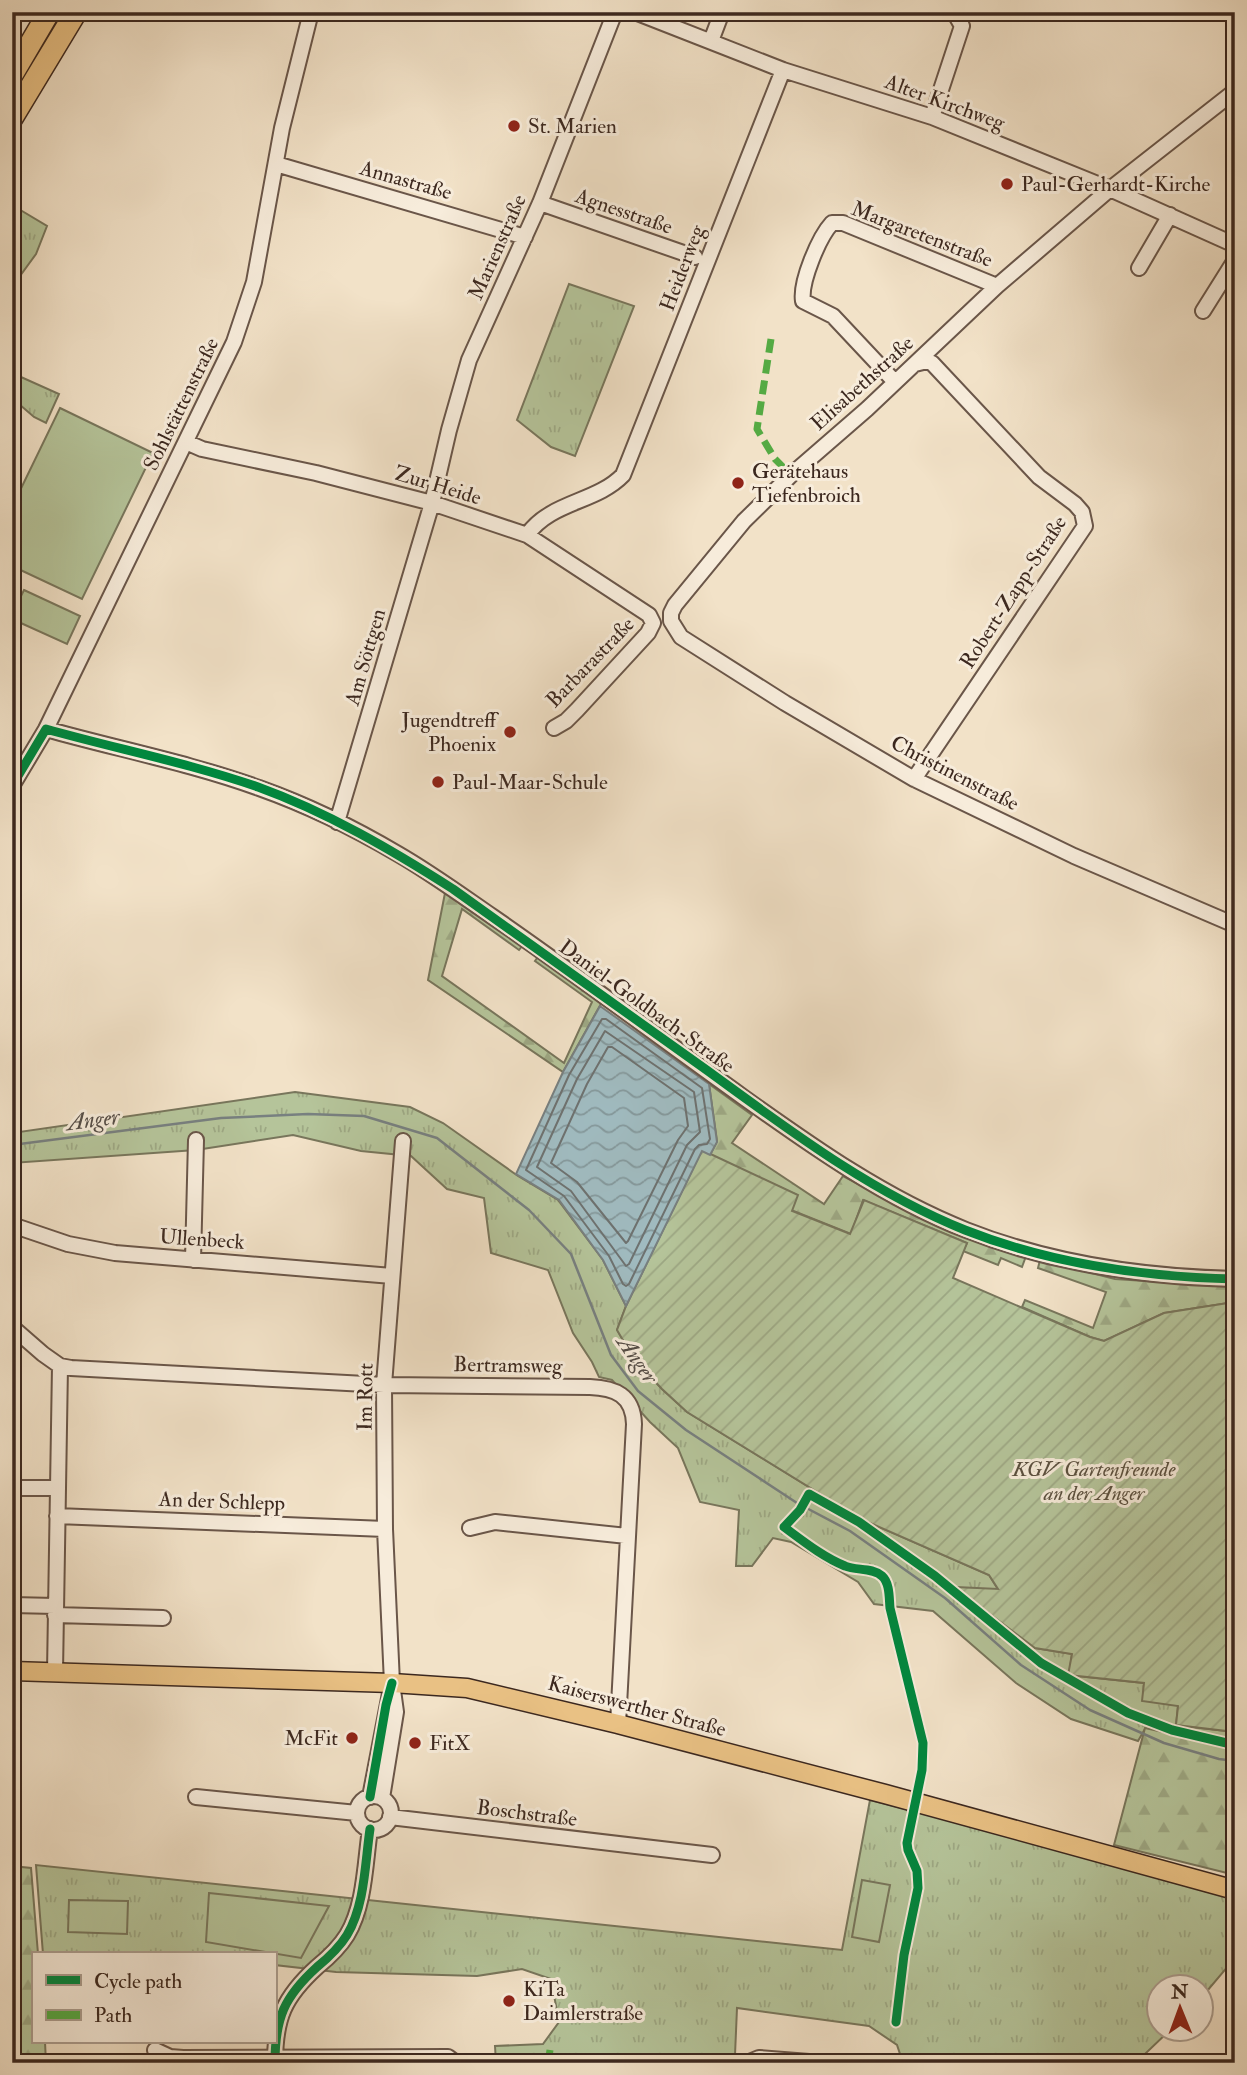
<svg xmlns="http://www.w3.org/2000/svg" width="1247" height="2075" font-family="'IM FELL Double Pica',serif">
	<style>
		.grass { fill: url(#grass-tufts); stroke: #78765c; stroke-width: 2 }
		.forest { fill: url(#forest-firs); stroke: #78765c; stroke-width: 2 }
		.garden { fill: url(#garden-furrows); stroke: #78765c; stroke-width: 2 }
		.pitch { fill: #b5c49a; stroke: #78765c; stroke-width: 2 }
		.water { fill: url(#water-waves); stroke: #788080; stroke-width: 2 }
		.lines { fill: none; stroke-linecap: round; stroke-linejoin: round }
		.shore { stroke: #6e7270; stroke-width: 2 }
		.stream { stroke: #788080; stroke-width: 2.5 }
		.minor-casing { stroke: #6a5649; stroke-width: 18 }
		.major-casing { stroke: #3c281f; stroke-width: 21 }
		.highway-casing { stroke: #3c281f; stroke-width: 24 }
		.minor { stroke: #f7ecdb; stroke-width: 14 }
		.major { stroke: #e9c184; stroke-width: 18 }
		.highway { stroke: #e9c184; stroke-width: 21 }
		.quiet { stroke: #55aa43; stroke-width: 7; stroke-dasharray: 14 7; stroke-linecap: butt }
		.cycleway-casing { stroke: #f7ecdb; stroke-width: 13 }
		.cycleway { stroke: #00873e; stroke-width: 9 }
		.poi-dot { fill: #8f2418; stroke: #f7ecdb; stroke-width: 2.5 }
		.labels { text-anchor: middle; stroke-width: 6; stroke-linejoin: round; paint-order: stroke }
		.street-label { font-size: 21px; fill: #3c281f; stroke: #f7ecdb }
		.poi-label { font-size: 21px; fill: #3c281f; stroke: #f7ecdb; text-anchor: start }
		.park-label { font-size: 21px; font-style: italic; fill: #5a4f3e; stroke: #f7ecdb }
		.water-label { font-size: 23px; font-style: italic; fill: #554d47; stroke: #f7ecdb }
	</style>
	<defs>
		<pattern id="grass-tufts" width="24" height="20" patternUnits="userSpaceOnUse" patternTransform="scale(1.75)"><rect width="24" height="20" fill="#b5c49a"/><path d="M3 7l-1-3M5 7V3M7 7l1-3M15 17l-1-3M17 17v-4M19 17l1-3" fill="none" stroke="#9da884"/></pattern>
		<pattern id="forest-firs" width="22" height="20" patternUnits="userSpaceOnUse" patternTransform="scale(1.75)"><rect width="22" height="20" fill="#b5c49a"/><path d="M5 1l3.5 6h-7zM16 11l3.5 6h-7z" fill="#9da884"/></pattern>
		<pattern id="garden-furrows" width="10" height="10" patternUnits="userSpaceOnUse" patternTransform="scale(1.75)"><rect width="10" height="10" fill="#b5c49a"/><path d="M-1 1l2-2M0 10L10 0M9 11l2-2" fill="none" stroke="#9da884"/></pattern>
		<pattern id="water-waves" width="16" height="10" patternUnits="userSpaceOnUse" patternTransform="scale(1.75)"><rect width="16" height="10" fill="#a0bbc0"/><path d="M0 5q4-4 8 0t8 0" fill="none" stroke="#84989b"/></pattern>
	</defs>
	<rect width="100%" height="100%" fill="#f2e2c8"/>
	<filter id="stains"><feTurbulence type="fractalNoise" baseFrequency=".00286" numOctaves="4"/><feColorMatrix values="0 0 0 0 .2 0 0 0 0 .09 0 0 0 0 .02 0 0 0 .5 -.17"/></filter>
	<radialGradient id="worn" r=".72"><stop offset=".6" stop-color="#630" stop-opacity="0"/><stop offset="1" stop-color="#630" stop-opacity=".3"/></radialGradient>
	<path class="grass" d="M12 205 47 226 36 254 12 287Z
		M569 284 634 306 575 456 551 447 517 420Z
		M12 373 59 394 46 423 34 417 12 398Z
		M295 1092 410 1107 443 1123 518 1176 558 1200 603 1260 626 1306 617 1330 634 1359 662 1389 687 1412 861 1519 989 1575 1035 1648 1072 1654 1069 1675 1144 1683 1178 1706 1176 1725 1235 1732V1748L1145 1729 1138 1741 1071 1719 1016 1683 933 1611 874 1604 858 1582 791 1542 773 1538 752 1566H736L739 1510 700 1502 678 1448 650 1422 612 1380 599 1377 592 1362 573 1333 548 1270 491 1253 484 1198 447 1189 411 1156 361 1151 293 1135 196 1150 12 1163V1133Z
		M870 1800 1231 1891 1235 1909V1958L1202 1997V1988H1160V2030H1170L1145 2054 1129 2063H903L897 2045 869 2026 737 2008 735 2055 690 2057V2063H496L495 2046 543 2044 559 2022 551 1979 522 1969 477 1976 336 1972 275 1965V1954H43L36 1865 842 1950Z"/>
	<path class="forest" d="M445 893 523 945 519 950 462 909 442 976 564 1063 592 1002 535 961 538 957 602 1002 563 1072 428 980Z
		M709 1084 752 1115 732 1143 824 1204 843 1176 931 1222 1026 1256 1022 1267 1001 1258 998 1265 963 1251 967 1243 863 1200 851 1234 791 1210 797 1195 710 1155 717 1141Z
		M1040 1260 1115 1279 1235 1287V1304L1228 1303 1164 1313 1104 1341 1090 1337 1022 1307 1025 1300 1093 1328 1106 1292 1038 1268Z
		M1145 1728 1235 1748V1875L1114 1845Z
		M12 1866 31 1868 38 1954H33V2042H45L46 2063H12Z"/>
	<path class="garden" d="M702 1150 798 1195 792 1211 850 1234 864 1200 967 1243 953 1278 1090 1337 1104 1341 1164 1313 1228 1303 1235 1304V1732L1176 1725 1178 1706 1142 1701 1144 1683 1068 1675 1072 1654 1035 1648 954 1587 998 1589 989 1575 861 1519 687 1412 662 1389 634 1359 617 1330 626 1306Z"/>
	<path class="pitch" d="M60 408 153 453 82 599 12 566V507Z
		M24 590 80 616 67 644 12 619V614Z
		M862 1880 890 1885 879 1942 852 1937Z
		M209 1893 329 1906 301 1958 206 1942Z
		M69 1900 128 1901 127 1934 68 1932Z"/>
	<path class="water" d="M600 1006 709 1084 717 1142 710 1155 702 1151 626 1306 603 1260 559 1200 516 1174 563 1072Z"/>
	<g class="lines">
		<path class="shore" d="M602 1019H606L702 1088 710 1139 707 1144 699 1145 695 1149 629 1284 626 1286 623 1284 609 1256 564 1196 526 1170 569 1075Z
			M605 1031 694 1092 700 1132 687 1145 629 1264 626 1266 571 1191 537 1167 577 1079Z
			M608 1047H612L684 1098 688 1126 678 1140 628 1241 626 1243 577 1182 551 1163 587 1084Z"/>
		<path class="stream" d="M12 1145 221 1118 308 1114 364 1116 437 1138 529 1210 571 1254 611 1355 638 1391 686 1430 797 1503 850 1531 945 1598 1021 1665 1090 1710 1164 1743 1219 1759 1235 1761"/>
		<g class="minor-casing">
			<path id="minor" d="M635 12 783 70 932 117 1110 189 1235 245
				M711 41 722 12
				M1235 91 1110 189 997 286 867 409 791 475 744 521 675 605 671 613V621L681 637 785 703 914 779 1074 856 1235 925
				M932 117 962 26 954 12
				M276 164 525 237
				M540 203 695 257
				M1139 268 1170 215
				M1203 311 1235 260
				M895 382 833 316 803 301C800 282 819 237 832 223H843L997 286
				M186 442 202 449 316 473 432 503 527 535 649 615 653 623
				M527 535C551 501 596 503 623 475L783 70
				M554 728 566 721 577 710 648 633 653 623
				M46 729C117 749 190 763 259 788 307 805 354 828 398 854 431 873 461 895 493 917 577 975 659 1037 743 1097 813 1147 885 1198 966 1230 1052 1264 1143 1277 1235 1279
				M914 779 1085 526 1082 512 1075 504 1039 477 932 363 927 361 915 364
				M12 786 46 729 234 342 254 282 282 128 311 12
				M337 822 432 503 449 430 469 360 540 203 615 12
				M12 1225 68 1244 115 1253 392 1276
				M193 1260 196 1140
				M12 1327 43 1354 60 1366 55 1672
				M60 1366 71 1368 384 1385 590 1387C615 1388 633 1395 634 1424L618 1724
				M12 1488H58
				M57 1516 385 1529
				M470 1528 495 1522 627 1536
				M12 1605 55 1606
				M55 1615 163 1618
				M357 1813a17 17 0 1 1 34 0a17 17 0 1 1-34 0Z
				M196 1797 357 1813
				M370 1797 391 1688
				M382 1798 396 1712 392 1683 385 1529 384 1385 403 1141
				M390 1817 712 1855
				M155 2050 170 2057 183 2058 448 2057 456 2063
				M275 2063C275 2018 284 1997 317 1967 328 1958 339 1948 347 1935 365 1905 365 1863 370 1829
				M747 2063 759 2058 822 2063"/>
		</g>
		<g class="major-casing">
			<path id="major" d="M12 1671 392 1683 467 1688 618 1724 885 1794 1235 1890"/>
		</g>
		<g class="highway-casing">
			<path id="highway" d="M12 75 49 12
				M12 118 76 12"/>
		</g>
		<use href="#minor" class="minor"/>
		<use href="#major" class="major"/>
		<use href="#highway" class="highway"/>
		<path class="quiet" d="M771 339 757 429 775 459 791 475
			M548 2063 550 2050"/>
		<g class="cycleway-casing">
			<path id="cycleway" d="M12 786 46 729C117 749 189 763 258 787 327 812 392 850 453 889 538 950 623 1010 708 1071 789 1130 871 1192 965 1230 1051 1264 1143 1277 1235 1279
				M370 1797 386 1705 392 1683
				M896 2022 904 1955 918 1888 917 1871 908 1850 907 1843 922 1770 923 1743 890 1608C889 1598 890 1583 882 1576 872 1567 856 1571 845 1566 823 1557 803 1541 784 1527L800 1510 809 1494 859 1522 935 1576 1041 1663 1128 1713 1172 1730 1235 1745
				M275 2063C275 2018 284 1997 317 1967 328 1958 339 1948 347 1935 365 1905 365 1863 370 1829"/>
		</g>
		<use href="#cycleway" class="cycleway"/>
	</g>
	<g class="poi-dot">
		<circle cx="514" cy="126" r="7"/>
		<circle cx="1007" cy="184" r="7"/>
		<circle cx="738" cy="483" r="7"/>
		<circle cx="510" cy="732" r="7"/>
		<circle cx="438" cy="782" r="7"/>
		<circle cx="352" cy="1738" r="7"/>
		<circle cx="415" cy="1743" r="7"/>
		<circle cx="509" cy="2001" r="7"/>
	</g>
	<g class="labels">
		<g class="street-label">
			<text transform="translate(945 102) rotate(20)" y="7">Alter Kirchweg</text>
			<text transform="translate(406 180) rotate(16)" y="7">Annastraße</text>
			<text transform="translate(624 211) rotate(19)" y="7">Agnesstraße</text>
			<text transform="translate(922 234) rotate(21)" y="7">Margaretenstraße</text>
			<text transform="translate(497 247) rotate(-66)" y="7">Marienstraße</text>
			<text transform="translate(682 268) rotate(-69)" y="7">Heiderweg</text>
			<text transform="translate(862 383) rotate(-42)" y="7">Elisabethstraße</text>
			<text transform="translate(181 404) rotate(-64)" y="7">Sohlstättenstraße</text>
			<text transform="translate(438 485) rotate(17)" y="7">Zur Heide</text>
			<text transform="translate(1013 592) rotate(-57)" y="7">Robert-Zapp-Straße</text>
			<text transform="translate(365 657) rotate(-74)" y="7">Am Söttgen</text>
			<text transform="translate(590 662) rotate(-46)" y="7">Barbarastraße</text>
			<text transform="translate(955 773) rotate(27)" y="7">Christinenstraße</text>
			<text transform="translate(647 1006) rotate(36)" y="7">Daniel-Goldbach-Straße</text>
			<text transform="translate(202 1239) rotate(4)" y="7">Ullenbeck</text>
			<text transform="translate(508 1365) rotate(1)" y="7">Bertramsweg</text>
			<text transform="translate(365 1397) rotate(-89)" y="7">Im Rott</text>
			<text transform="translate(222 1501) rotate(2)" y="7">An der Schlepp</text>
			<text transform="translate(637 1706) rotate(15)" y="7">Kaiserswerther Straße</text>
			<text transform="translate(527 1813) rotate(7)" y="7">Boschstraße</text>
		</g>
		<g class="poi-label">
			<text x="528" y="133">St. Marien</text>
			<text x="1021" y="191">Paul-Gerhardt-Kirche</text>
			<text x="752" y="478">Gerätehaus<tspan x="752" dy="24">Tiefenbroich</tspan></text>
			<text x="496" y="727" text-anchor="end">Jugendtreff<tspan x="496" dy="24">Phoenix</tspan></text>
			<text x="452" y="789">Paul-Maar-Schule</text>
			<text x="338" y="1745" text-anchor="end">McFit</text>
			<text x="429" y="1750">FitX</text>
			<text x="523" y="1996">KiTa<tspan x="523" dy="24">Daimlerstraße</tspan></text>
		</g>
		<g class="park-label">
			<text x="1094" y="1476">KGV Gartenfreunde<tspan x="1094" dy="24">an der Anger</tspan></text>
		</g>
		<g class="water-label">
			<text transform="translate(93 1119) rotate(-7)" y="8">Anger</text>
			<text transform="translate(638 1359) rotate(55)" y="8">Anger</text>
		</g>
	</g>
	<rect width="1247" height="2075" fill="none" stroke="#f2e2c8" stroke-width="42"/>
	<rect x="14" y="14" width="1219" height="2047" fill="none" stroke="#3c281f" stroke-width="3.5"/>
	<rect x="21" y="21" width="1205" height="2033" fill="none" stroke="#3c281f" stroke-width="2"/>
	<rect x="32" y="1952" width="245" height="91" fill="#f7ecdb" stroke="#ac9e90" stroke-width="2"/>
	<rect x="46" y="1975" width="35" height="10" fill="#00873e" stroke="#ac9e90" stroke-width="2"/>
	<text x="94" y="1988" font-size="21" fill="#3c281f">Cycle path</text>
	<rect x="46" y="2010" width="35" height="10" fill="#55aa43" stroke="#ac9e90" stroke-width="2"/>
	<text x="94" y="2022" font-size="21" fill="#3c281f">Path</text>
	<g transform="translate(1180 2008) rotate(359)"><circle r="33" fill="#f7ecdb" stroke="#ac9e90" stroke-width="2"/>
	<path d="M0-5L12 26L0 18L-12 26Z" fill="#8f2418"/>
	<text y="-10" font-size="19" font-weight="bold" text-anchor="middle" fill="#3c281f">N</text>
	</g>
	<rect width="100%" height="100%" filter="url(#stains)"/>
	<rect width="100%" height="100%" fill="url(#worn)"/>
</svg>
